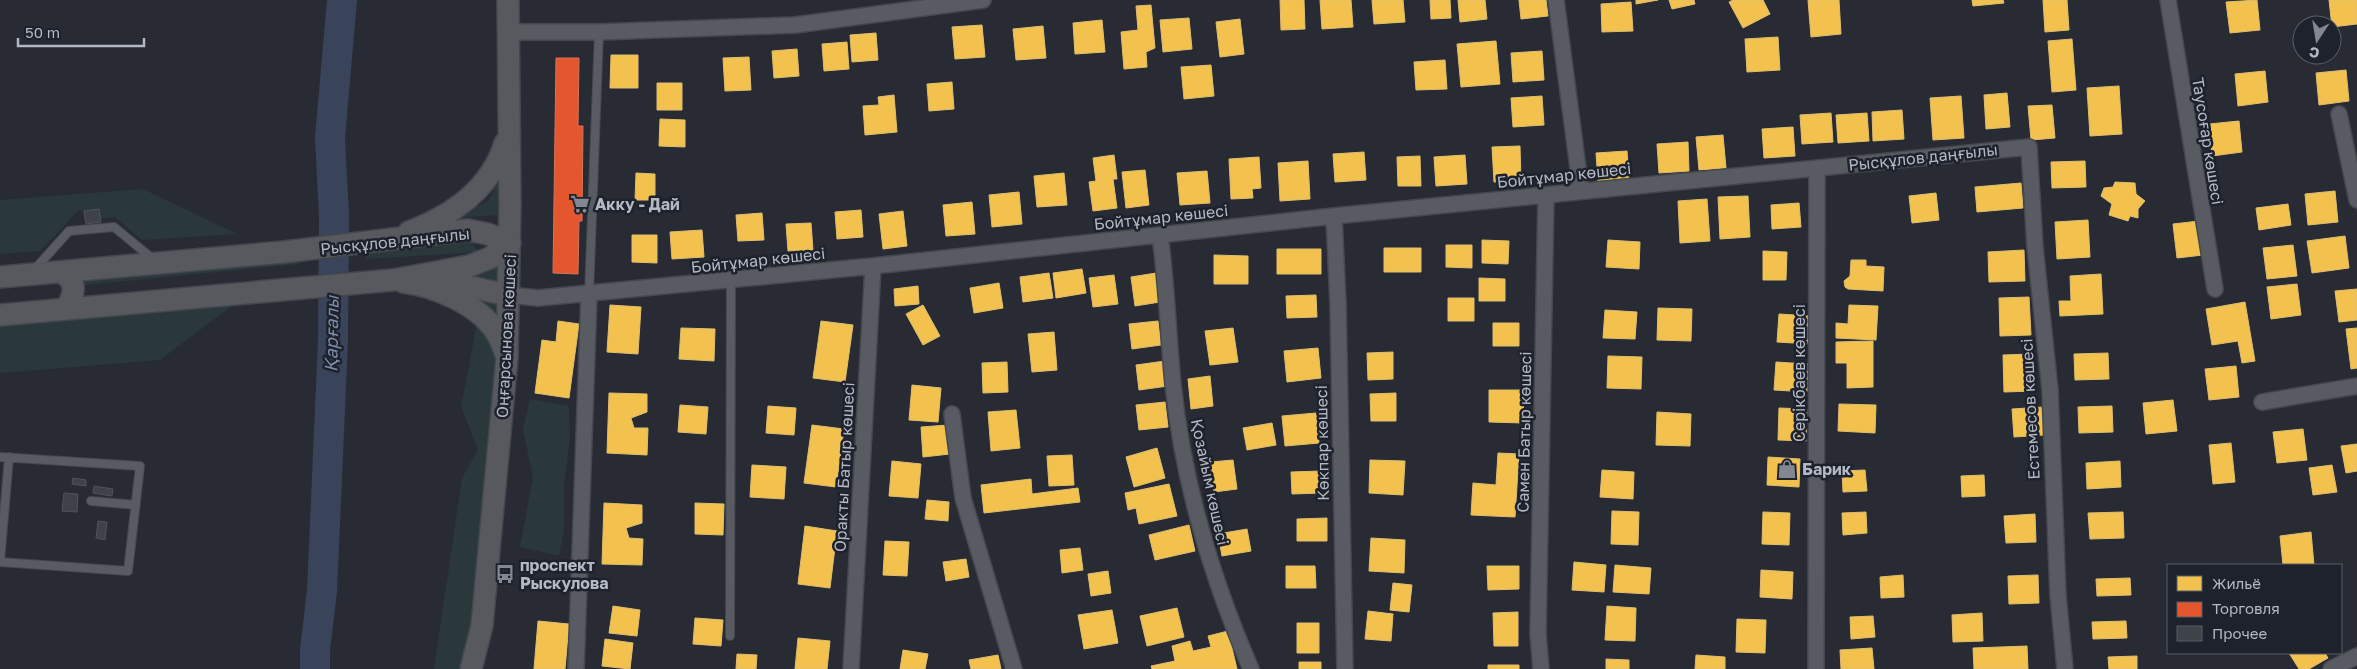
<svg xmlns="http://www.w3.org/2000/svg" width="2357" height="669" font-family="'Golos Text',sans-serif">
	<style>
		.green { fill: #2a383b }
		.homes { fill: #f2c14e; stroke: #dfbe71 }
		.shops { fill: #e4572e; stroke: #d5745b }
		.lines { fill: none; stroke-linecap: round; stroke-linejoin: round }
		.river { stroke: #39445b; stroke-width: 30 }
		.building { fill: #3f4248; stroke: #50535b }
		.lane-casing { stroke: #46484e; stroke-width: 10 }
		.street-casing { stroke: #46484e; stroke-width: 18 }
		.secondary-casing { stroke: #43464d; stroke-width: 24 }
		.lane { stroke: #585b62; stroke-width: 8 }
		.street { stroke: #585b62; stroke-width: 15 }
		.secondary { stroke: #57595f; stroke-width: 21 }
		.labels { text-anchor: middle; stroke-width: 5; stroke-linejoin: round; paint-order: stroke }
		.street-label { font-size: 16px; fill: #b3b8c4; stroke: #1d222d }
		.poi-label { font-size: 16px; font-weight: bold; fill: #b3b8c4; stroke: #1d222d; text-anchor: start }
		.water-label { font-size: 18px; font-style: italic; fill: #7d8ca9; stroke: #1d222d }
	</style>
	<rect width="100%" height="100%" fill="#282b33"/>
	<path class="green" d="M505 170 501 215 453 218 488 201Z
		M143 189 237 234 142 240 115 217 100 219 99 209 78 211 40 251 0 254V200Z
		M470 239 478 252 366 259 365 252Z
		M299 257 300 264 85 285 82 276Z
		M501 268 500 283 448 275Z
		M508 295 471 669H434L462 478 478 450 461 407 477 323 457 300Z
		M233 305 160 360 0 373V325Z
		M530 399 569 406 570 438 564 484V530L559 556 520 547 533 478 523 429Z"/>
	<path class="homes" d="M1280 0H1304L1305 29 1281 30Z
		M1320 0H1351L1353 27 1322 29Z
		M1372 0H1403L1405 22 1374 24Z
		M1430 0H1450L1451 18 1431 19Z
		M1458 0H1485L1487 19 1460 22Z
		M1519 0H1546L1548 16 1521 19Z
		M1636 0H1658L1636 4Z
		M1669 0H1694L1695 4 1672 9Z
		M1733 0H1763L1770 14 1743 28 1729 2Z
		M1808 0H1839L1841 34 1811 37Z
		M1972 0H2003L2004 3 1973 6Z
		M2043 0H2067L2069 30 2045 32Z
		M2257 0 2260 30 2230 33 2226 2Z
		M2329 0H2357V24L2332 27Z
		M1631 2 1633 31 1602 32 1601 4Z
		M1151 5 1155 48 1146 52 1147 67 1124 69 1121 32 1138 30 1136 6Z
		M1189 18 1192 49 1163 52 1160 20Z
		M1240 19 1244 54 1220 57 1216 22Z
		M1102 20 1105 52 1075 54 1073 23Z
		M982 25 985 57 955 59 952 27Z
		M1043 26 1046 58 1016 60 1013 29Z
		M876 33 878 60 852 62 850 35Z
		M1778 37 1780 70 1747 72 1745 39Z
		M2072 39 2076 90 2052 92 2048 41Z
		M1496 41 1500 84 1461 87 1457 44Z
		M847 42 849 69 824 71 822 44Z
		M797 49 799 76 774 78 772 51Z
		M1542 51 1544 80 1513 82 1511 53Z
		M611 55H638V88H610Z
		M749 57 751 90 725 91 723 58Z
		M1445 60 1447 89 1416 90 1414 62Z
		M1211 65 1214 96 1184 99 1181 67Z
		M2346 70 2349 101 2319 105 2316 73Z
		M2265 71 2268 102 2238 106 2235 74Z
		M952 82 954 109 929 111 927 84Z
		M657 83H682V110H657Z
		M2119 86 2122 134 2090 136 2087 88Z
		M2007 93 2010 127 1986 129 1984 95Z
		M894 95 897 132 865 135 863 106 879 105 878 97Z
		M1542 96 1544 125 1513 127 1511 98Z
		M1961 96 1964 138 1933 140 1930 98Z
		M2052 105 2055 138 2031 140 2028 106Z
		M1902 110 1904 139 1873 141 1872 112Z
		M1831 113 1833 142 1802 144 1800 115Z
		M1867 113 1869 141 1838 143 1836 115Z
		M660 119 685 120V147L659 146Z
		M2239 121 2242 152 2212 156 2209 124Z
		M1793 127 1795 156 1764 158 1762 129Z
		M1723 135 1726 168 1699 170 1696 137Z
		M1688 142 1689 171 1659 173 1657 144Z
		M1520 146 1521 181 1494 182 1492 147Z
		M1627 151 1629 180 1598 182 1596 153Z
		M1364 152 1366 180 1335 182 1333 154Z
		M1114 155 1117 179H1113L1117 208 1093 211 1089 182 1096 181 1093 158Z
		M1465 155 1467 184 1436 186 1434 157Z
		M1420 156 1421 186H1398L1397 157Z
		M1259 157 1261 188 1252 189 1253 198 1231 199 1229 159Z
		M1308 161 1310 199 1280 201 1278 163Z
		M2085 161 2086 187 2052 188 2051 162Z
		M1145 170 1149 205 1126 208 1122 172Z
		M1207 171 1210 203 1180 205 1177 173Z
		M636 173 655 174V200H635Z
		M1064 173 1067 205 1037 207 1034 176Z
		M2115 182 2135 183 2136 194 2145 201 2138 209V218L2130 216 2128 221 2109 215 2112 204 2101 196 2104 188 2113 187Z
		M2021 183 2023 208 1977 212 1975 187Z
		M2335 191 2338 222 2308 225 2305 194Z
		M1019 192 1022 224 992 227 989 195Z
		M1936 193 1939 220 1912 223 1909 196Z
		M1748 196 1750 237 1720 239 1718 197Z
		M1707 199 1710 241 1680 243 1678 201Z
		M972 202 975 234 946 236 943 205Z
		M1799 203 1801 227 1772 229 1771 205Z
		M2288 204 2291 225 2259 230 2256 208Z
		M861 210 863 237 837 239 835 212Z
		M903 211 907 246 883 249 879 214Z
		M762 213 764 240 738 241 736 215Z
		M2088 220 2090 257 2057 259 2055 222Z
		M2199 221 2203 255 2177 258 2173 224Z
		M811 223 813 250 788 251 786 224Z
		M702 230 704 257 672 259 670 232Z
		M632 235H657V263L632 262Z
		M2345 236 2349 268 2312 273 2307 241Z
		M1482 240 1509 241 1508 264 1482 263Z
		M1608 240 1640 242 1639 269 1606 267Z
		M1446 245H1472V268L1446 267Z
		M2293 245 2297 276 2267 279 2263 248Z
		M1384 248H1421V272H1384Z
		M1277 249H1321V274H1277Z
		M2024 250 2025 281 1989 282 1988 252Z
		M1763 251 1787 252 1786 280H1763Z
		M1214 255 1248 256V284H1214Z
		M1851 260H1866V266L1884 267 1883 291 1848 289 1845 287 1844 281 1850 276Z
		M1082 269 1086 293 1056 298 1053 273Z
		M1049 273 1053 298 1023 302 1020 277Z
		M1156 273 1160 302 1135 306 1131 277Z
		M2101 274 2103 314 2060 316 2059 301H2071L2070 276Z
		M1114 275 1118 304 1093 307 1089 278Z
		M1479 278 1505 279V301H1479Z
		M999 283 1003 308 974 313 970 288Z
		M2297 284 2301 315 2271 319 2267 287Z
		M918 286 919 304 895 306 894 289Z
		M2357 289V320L2339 322 2335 291Z
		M1316 295 1317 317 1287 318 1286 296Z
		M2029 297 2031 335 2000 336 1999 298Z
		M1448 298H1474V321H1448Z
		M2245 302 2255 361 2242 363 2238 341 2212 345 2206 309Z
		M610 305 641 307 638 354 607 352Z
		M923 305 940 336 923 345 906 314Z
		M1849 305 1878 306 1876 340 1836 338V323L1848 324Z
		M1658 308 1692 309 1691 341 1657 340Z
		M1605 310 1637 312 1635 339 1603 338Z
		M1779 314 1811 316 1809 344 1777 342Z
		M558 321 579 324 569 398 535 393 542 340 556 342Z
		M821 321 853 325 845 382 813 378Z
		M1158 321 1161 345 1132 349 1129 324Z
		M1493 323H1519V346H1493Z
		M681 328 715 329 714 361 679 359Z
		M1233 328 1238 362 1210 365 1205 331Z
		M2357 328V368L2351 369 2346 329Z
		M1054 332 1057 370 1032 372 1028 334Z
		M1873 341V387L1847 388V363H1836V342Z
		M1318 348 1321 378 1287 382 1284 351Z
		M1393 352V379L1368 380 1367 353Z
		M2108 353 2109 379 2075 380 2074 354Z
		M2033 354 2034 391 2004 392 2003 355Z
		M1608 356 1642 357 1641 389 1607 388Z
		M1165 361 1168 386 1139 390 1136 365Z
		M1007 362 1008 392 983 393 982 363Z
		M1776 362 1808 364 1807 392 1774 390Z
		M2236 366 2239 397 2209 400 2205 369Z
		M1210 376 1213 406 1191 409 1188 379Z
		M912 385 941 388 938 422 909 420Z
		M1489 390H1524L1523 423 1489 422Z
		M609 393 647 394V412L631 418 634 428H648L647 455 607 453Z
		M1396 393V421H1371L1370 394Z
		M2173 400 2177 431 2146 434 2143 403Z
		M1165 402 1168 427 1139 430 1136 405Z
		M1839 404 1876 405 1875 433 1838 431Z
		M680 405 708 407 706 434 678 432Z
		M768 406 796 408 794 435 766 433Z
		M2112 406 2113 432 2079 433 2078 407Z
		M2043 407 2044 435 2014 437 2012 409Z
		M1779 408 1807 409 1806 441 1778 440Z
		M1016 410 1020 448 991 451 988 412Z
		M1657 412 1691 414 1690 446 1656 445Z
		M1316 413 1319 443 1285 446 1282 416Z
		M1272 423 1276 445 1247 450 1243 428Z
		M812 425 844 429 836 487 804 483Z
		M948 425 950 454 923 457 921 427Z
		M2303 429 2307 460 2277 463 2273 432Z
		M2231 443 2235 482 2213 484 2209 445Z
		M2357 444V471L2346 473 2341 446Z
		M1157 448 1165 478 1134 487 1126 457Z
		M1498 453 1519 454 1515 517 1471 515 1473 483 1496 485Z
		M1072 455 1074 485 1049 486 1047 456Z
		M1768 457 1800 459 1799 487 1767 485Z
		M1233 460 1237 489 1214 492 1211 462Z
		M1370 460 1405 461 1403 495 1369 493Z
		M892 461 921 464 918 498 889 496Z
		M2120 461 2121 487 2087 489 2086 463Z
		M752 465 786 467 784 499 750 497Z
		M2332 465 2337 492 2313 495 2309 468Z
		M1602 470 1634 472 1633 499 1600 497Z
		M1865 470 1867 491 1843 492 1842 471Z
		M1321 471 1322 493 1292 494 1291 472Z
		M1984 475 1985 496 1962 497 1961 476Z
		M1031 479 1032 494 1078 488 1080 502 984 513 981 485Z
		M1169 484 1177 516 1139 524 1136 508 1128 510 1125 493Z
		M927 500 949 502 948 521 925 519Z
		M604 503 642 505V523L626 528 629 538 643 539 642 565 602 564Z
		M695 503 724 504 723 535 695 534Z
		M1612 511 1639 512 1638 545 1611 544Z
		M1763 512 1790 513 1789 545 1762 544Z
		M1866 512 1867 533 1843 535 1842 513Z
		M2123 512 2124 538 2090 539 2088 513Z
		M2035 514 2036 542 2006 543 2004 516Z
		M1327 518V541H1297V519Z
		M1189 525 1195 551 1155 560 1149 535Z
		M805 526 837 531 830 588 798 584Z
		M1247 529 1251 551 1222 556 1218 534Z
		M2311 532 2314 565H2283L2280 536Z
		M1371 538 1405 540 1404 573 1369 571Z
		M885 541 909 542 907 576 883 575Z
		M1080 548 1083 570 1062 573 1060 550Z
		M966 559 969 577 946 581 943 562Z
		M1574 562 1606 565 1604 592 1572 590Z
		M1615 565 1651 568 1649 594 1613 592Z
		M1286 566H1315L1316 588H1286Z
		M1487 566H1519V589L1488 590Z
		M1761 570 1793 572 1792 599 1760 597Z
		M1108 571 1111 593 1091 596 1088 574Z
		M1903 575 1904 597 1881 598 1880 577Z
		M2038 575 2039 603 2009 604 2008 576Z
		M2130 578 2131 595 2097 596 2096 579Z
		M1393 583 1412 585 1409 612 1390 610Z
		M613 606 640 610 637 636 609 633Z
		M1607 606 1636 608 1635 641 1605 640Z
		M1177 608 1184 637 1147 646 1140 616Z
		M1112 610 1118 643 1084 649 1078 615Z
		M1368 611 1393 614 1391 641 1365 639Z
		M1518 612V646H1494L1493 613Z
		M1982 613 1983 641 1953 642 1952 615Z
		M1873 616 1875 637 1851 639 1850 617Z
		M695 618 723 620 721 646 693 644Z
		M1737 619 1766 620 1765 653 1736 652Z
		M538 621 569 624 565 669H534Z
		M2126 621 2127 638 2093 639 2092 622Z
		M1297 623H1319V653H1297Z
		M1228 631 1237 669H1152L1151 666 1175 661 1172 646 1190 641 1193 651 1211 647 1208 636Z
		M798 638 830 641 827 669H795Z
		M605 639 633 643 630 669 602 666Z
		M2027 646 2028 669H1974L1973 648Z
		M1872 648 1874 669H1841L1840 650Z
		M903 650 928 654 925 669H900Z
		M2289 653H2325L2328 658 2309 669H2299Z
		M737 654 757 655 756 669H736Z
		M998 655 1001 669H971L969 660Z
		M1696 655 1725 657V669H1695Z
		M2137 656V669H2109L2108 657Z
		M1606 659 1629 660V669H1606Z
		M1299 662H1321V669H1299Z
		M1488 665H1519V669H1488Z"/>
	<path class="shops" d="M556 58H579L578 126H583L582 221H579L578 274 553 273Z"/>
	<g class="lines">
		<path class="river" d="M315 669V650L322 591 333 340 334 216 330 138 342 0"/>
	</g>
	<path class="building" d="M99 209 101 222 86 224 84 211Z
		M73 478 86 480V486L72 484Z
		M94 486 113 489 112 496 93 493Z
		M64 493 78 494 77 512 62 511Z
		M98 521 107 522 105 540 96 538Z"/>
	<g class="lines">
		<g class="lane-casing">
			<path id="lane" d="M35 269 69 231 114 227 153 259
				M589 294 599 32
				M0 457 140 466 128 571 0 562 9 457
				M91 501 136 505
				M730 636 731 280"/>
		</g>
		<g class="street-casing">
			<path id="street" d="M1556 0 1581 191
				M2168 0 2215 289
				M508 32H599L795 25 983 0
				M2339 114 2357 200
				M1334 216 1338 304 1345 669
				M1160 236C1167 285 1168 335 1173 384 1183 482 1212 579 1251 669
				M508 295 538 298 873 266 1334 216 2029 147 2035 247 2050 390 2058 595 2065 669
				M2262 402 2357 386
				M952 414 963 498 1014 669
				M576 669 589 294
				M851 669 873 266
				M1541 669 1538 634 1546 195
				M1816 669 1817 168
				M2331 669 2357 656"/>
		</g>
		<g class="secondary-casing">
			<path id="secondary" d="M409 232C453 215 491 189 505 143
				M60 272C78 279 75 295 66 309
				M0 277 284 252 468 230 488 234 510 243
				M403 282C435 286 478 304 496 332 500 338 503 347 506 354
				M436 285 466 286 508 295
				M0 315 393 280 469 266 490 258 510 243
				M471 669 482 625 507 357 510 206 508 0"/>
		</g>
		<use href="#lane" class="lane"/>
		<use href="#street" class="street"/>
		<use href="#secondary" class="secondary"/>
	</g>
	<defs>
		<g id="supermarket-bare" transform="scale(1.5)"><path d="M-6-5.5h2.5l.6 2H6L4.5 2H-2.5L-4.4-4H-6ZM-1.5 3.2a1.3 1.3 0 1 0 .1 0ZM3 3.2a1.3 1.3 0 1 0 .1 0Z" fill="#828791" stroke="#1d222d" stroke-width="2.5" paint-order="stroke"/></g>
		<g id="shop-bare" transform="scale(1.5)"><path d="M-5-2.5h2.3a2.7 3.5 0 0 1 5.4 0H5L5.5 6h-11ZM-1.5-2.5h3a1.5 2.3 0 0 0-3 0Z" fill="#828791" stroke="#1d222d" stroke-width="2.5" paint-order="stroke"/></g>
		<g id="bus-bare" transform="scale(1.5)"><path d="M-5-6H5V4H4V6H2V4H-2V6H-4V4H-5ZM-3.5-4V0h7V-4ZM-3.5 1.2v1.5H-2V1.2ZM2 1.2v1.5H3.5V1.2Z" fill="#828791" stroke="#1d222d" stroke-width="2.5" paint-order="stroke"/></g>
	</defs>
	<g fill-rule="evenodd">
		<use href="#supermarket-bare" x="580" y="204"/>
		<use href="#shop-bare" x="1787" y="469"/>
		<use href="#bus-bare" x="505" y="574"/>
	</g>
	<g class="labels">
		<g class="street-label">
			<text transform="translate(2208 141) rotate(81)" y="6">Тауcоғар көшесі</text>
			<text transform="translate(1923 157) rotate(-6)" y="6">Рысқұлов даңғылы</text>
			<text transform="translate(1564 175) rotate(-6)" y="6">Бойтұмар көшесі</text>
			<text transform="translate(1161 217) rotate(-6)" y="6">Бойтұмар көшесі</text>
			<text transform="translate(395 241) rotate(-6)" y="6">Рысқұлов даңғылы</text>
			<text transform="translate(758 260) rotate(-6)" y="6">Бойтұмар көшесі</text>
			<text transform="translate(506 336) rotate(-87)" y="6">Оңғарсынова көшесі</text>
			<text transform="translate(1799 373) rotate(-90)" y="6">Серікбаев көшесі</text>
			<text transform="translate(2030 409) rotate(-93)" y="6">Естемесов көшесі</text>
			<text transform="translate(1524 432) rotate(-89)" y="6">Самен Батыр көшесі</text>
			<text transform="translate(1322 443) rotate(-91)" y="6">Көкпар көшесі</text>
			<text transform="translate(844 467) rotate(-87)" y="6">Оракты Батыр көшесі</text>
			<text transform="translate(1210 482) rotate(78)" y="6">Қозайым көшесі</text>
		</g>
		<g class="poi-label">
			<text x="595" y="210">Акку - Дай</text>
			<text x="1802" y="475">Барик</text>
			<text x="520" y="571">проспект<tspan x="520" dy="18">Рыскулова</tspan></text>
		</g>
		<g class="water-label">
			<text transform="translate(332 334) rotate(-89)" y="6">Қарғалы</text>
		</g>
	</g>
	<rect x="2167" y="564" width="175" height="90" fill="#1d222d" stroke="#595e69"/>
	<rect x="2177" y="576" width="25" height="15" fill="#f2c14e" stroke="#595e69"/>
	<text x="2212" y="589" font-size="15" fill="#b3b8c4">Жильё</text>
	<rect x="2177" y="602" width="25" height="15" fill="#e4572e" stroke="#595e69"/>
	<text x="2212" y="614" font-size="15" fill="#b3b8c4">Торговля</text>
	<rect x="2177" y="626" width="25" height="15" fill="#3f4248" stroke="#595e69"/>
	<text x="2212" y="639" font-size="15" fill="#b3b8c4">Прочее</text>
	<g transform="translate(2317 40) rotate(192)"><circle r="24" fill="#1d222d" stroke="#595e69"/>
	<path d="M0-4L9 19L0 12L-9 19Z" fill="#828791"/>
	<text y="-8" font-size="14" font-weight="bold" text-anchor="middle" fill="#b3b8c4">С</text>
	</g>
	<path d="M18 38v8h126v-8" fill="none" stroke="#b3b8c4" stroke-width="2.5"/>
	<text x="25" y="38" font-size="15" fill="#b3b8c4" stroke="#1d222d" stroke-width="4" paint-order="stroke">50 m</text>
</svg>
